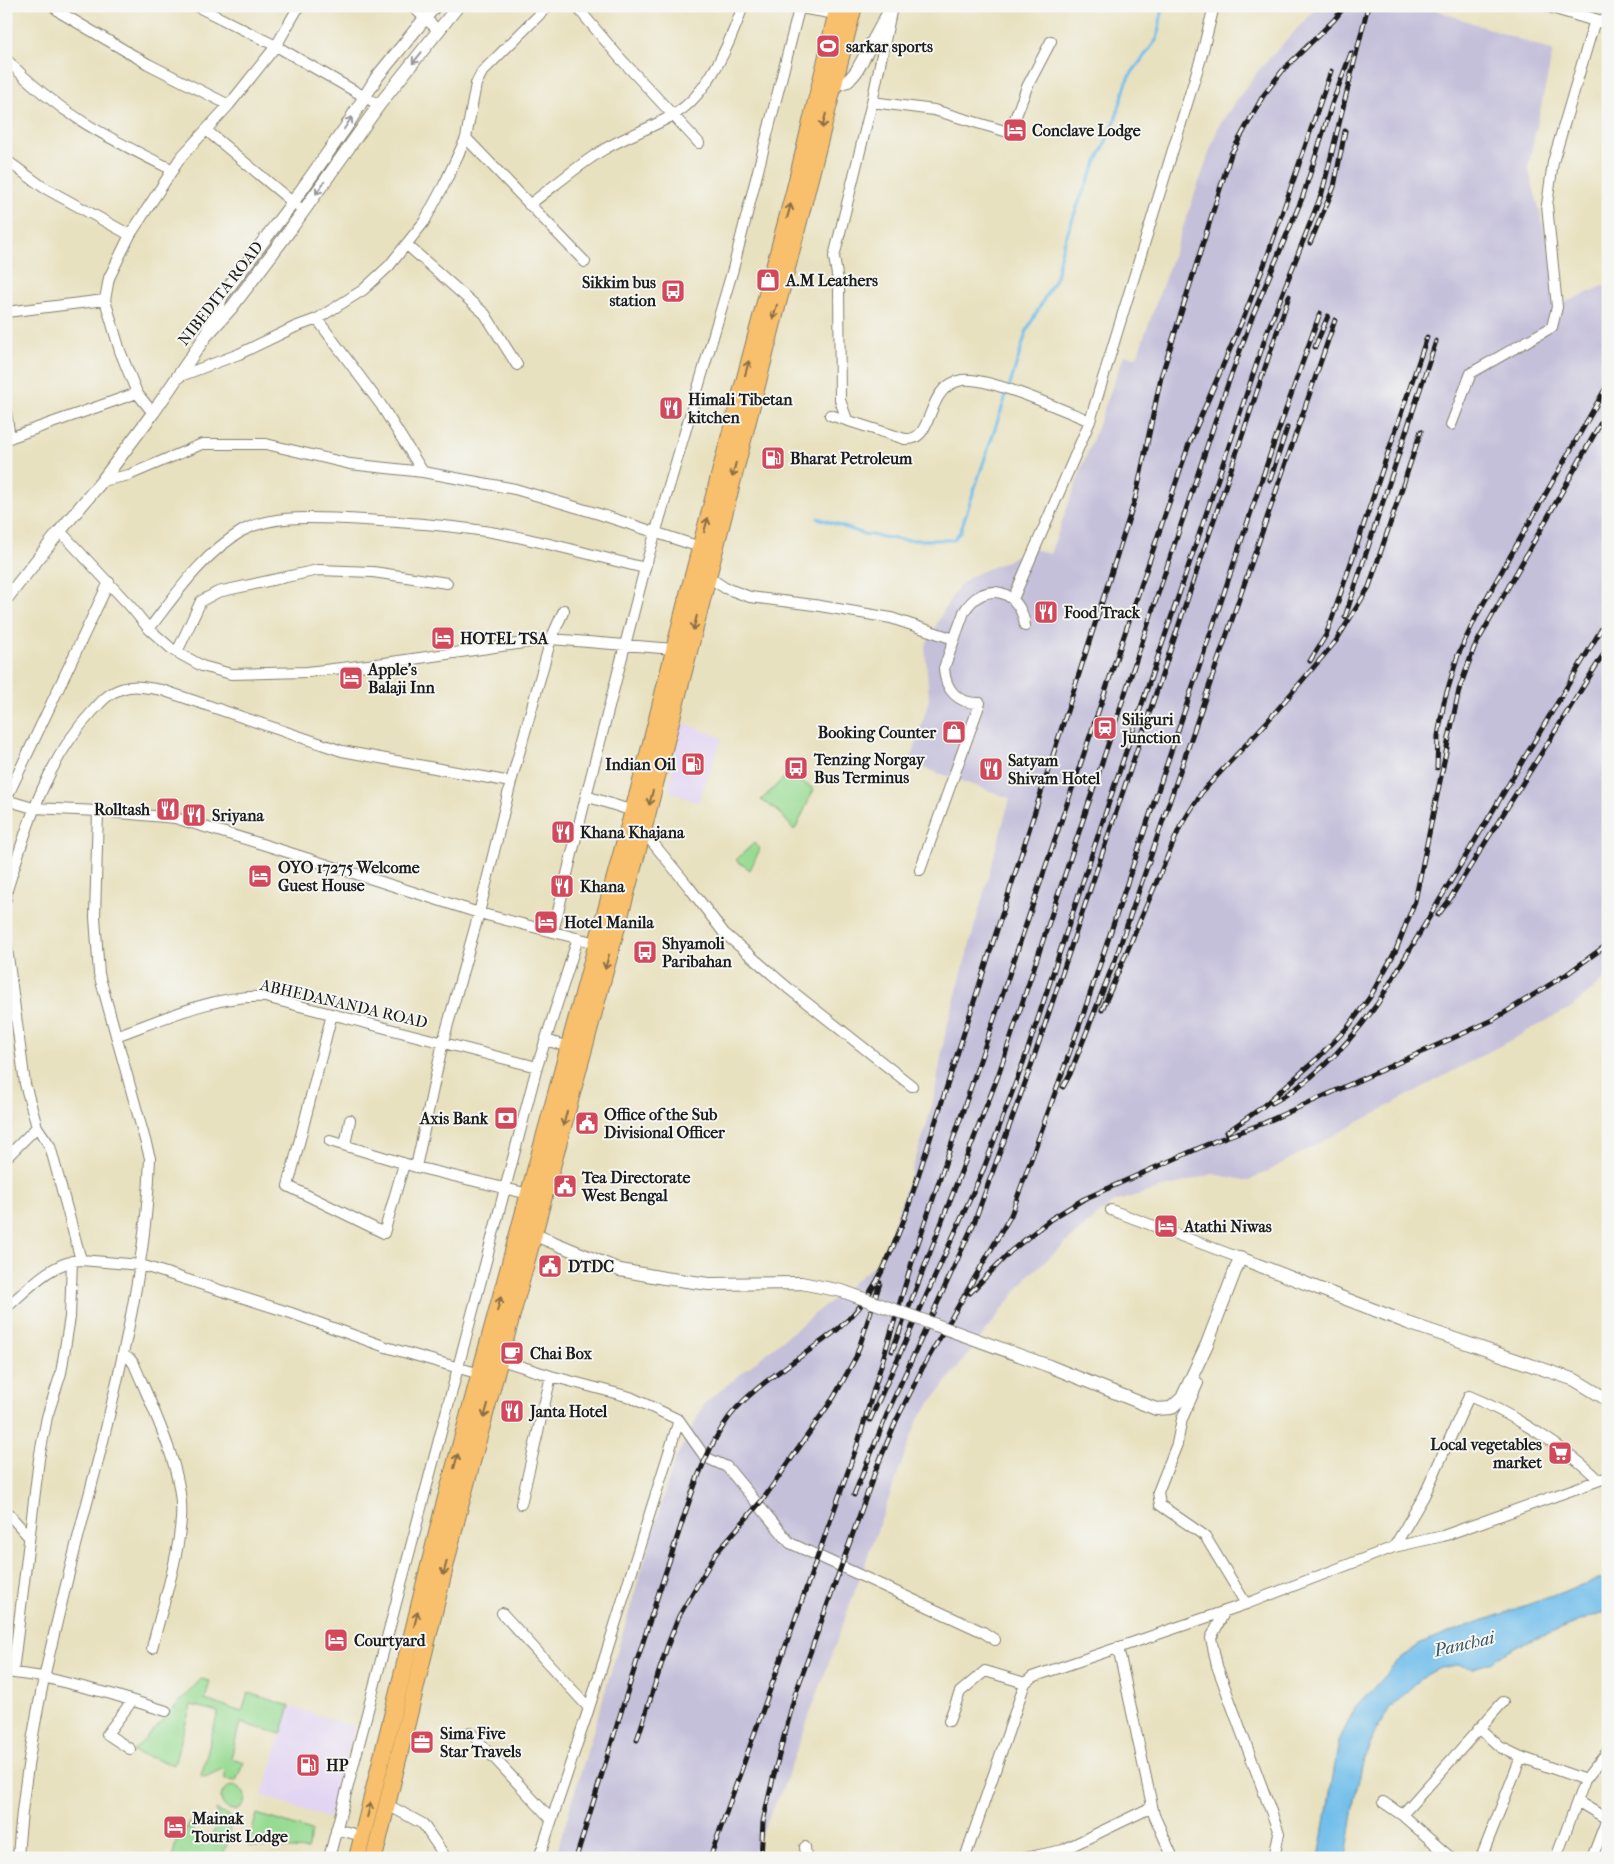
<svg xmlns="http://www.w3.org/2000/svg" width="1614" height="1864" font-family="'IM FELL French Canon',serif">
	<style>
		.built { fill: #e2d4f3 }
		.industrial { fill: #c5c0da }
		.green { fill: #97db93; stroke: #5a7c58 }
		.water { fill: #71beeb; stroke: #466d84 }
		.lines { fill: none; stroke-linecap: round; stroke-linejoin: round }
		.stream { stroke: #71beeb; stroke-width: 3 }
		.minor-casing { stroke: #827e6e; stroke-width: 12 }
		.tertiary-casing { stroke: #827e6e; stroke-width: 14 }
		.primary-casing { stroke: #827e6e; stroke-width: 18 }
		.minor { stroke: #fff; stroke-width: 10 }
		.tertiary { stroke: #fff; stroke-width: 12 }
		.primary { stroke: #f8bf6c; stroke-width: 16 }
		.rail-casing { stroke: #1c1c1c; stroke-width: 5 }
		.rail { stroke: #f6f6f2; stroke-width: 3; stroke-dasharray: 9; stroke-linecap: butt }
		.tertiary-bridge-casing { stroke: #827e6e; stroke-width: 14; stroke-linecap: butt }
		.tertiary-bridge { stroke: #fff; stroke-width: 12 }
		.oneway { stroke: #999 }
		.oneway2 { stroke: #8a6e44 }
		.labels { text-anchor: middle; stroke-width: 4; stroke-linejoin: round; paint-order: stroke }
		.poi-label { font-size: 16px; font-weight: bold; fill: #1c1c1c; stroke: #f6f6f2; text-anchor: start }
		.street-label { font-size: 16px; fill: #1c1c1c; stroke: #f6f6f2 }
		.water-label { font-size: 18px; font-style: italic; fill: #3a5564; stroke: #f6f6f2 }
	</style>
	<rect width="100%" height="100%" fill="#f6f6f2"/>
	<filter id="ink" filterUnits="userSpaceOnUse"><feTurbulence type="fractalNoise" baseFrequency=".02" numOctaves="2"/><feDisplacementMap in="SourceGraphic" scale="10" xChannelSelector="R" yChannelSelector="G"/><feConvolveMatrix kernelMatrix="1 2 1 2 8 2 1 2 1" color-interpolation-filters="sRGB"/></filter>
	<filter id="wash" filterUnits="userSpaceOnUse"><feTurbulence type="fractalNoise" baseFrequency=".0096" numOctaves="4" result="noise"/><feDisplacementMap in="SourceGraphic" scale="20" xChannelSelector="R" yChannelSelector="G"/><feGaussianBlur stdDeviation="1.12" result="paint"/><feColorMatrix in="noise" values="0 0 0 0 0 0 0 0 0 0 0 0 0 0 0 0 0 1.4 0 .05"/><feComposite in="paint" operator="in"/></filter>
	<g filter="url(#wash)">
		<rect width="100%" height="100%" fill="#e8e1bf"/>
		<path class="built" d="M680 721 722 738 698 803 669 791Z
			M290 1706 355 1727 329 1818 262 1796Z"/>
		<path class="industrial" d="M1318 6H1424L1553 51 1528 167 1564 303 1608 284V977L1572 1007 1249 1181 1213 1174 1113 1202 1029 1275 918 1419 784 1785 750 1858H555L674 1462 705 1403 882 1259 927 1124 935 1093 945 1034 1010 798 910 763 929 700 925 646 949 601 961 584 971 576 1009 560 1017 555 1024 546 1050 554 1124 355 1137 357 1219 125 1257 72Z"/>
		<path class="green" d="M788 774 814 789 796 828 794 830 778 811 761 800Z
			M754 843 760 849 750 870 736 860Z
			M201 1679 210 1681 205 1700 242 1712 248 1693 290 1706 281 1734 240 1723 231 1758 244 1762 236 1781 225 1780V1772L222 1769 205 1777 201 1776 218 1712 191 1705 174 1765 133 1752Z
			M221 1798a12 12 0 1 1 24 0a12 12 0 1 1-24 0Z
			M216 1810 232 1818 227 1844 222 1858H172L180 1827 188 1828 189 1822C192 1831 198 1842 209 1839L218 1825Z
			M257 1814 312 1831 307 1850 249 1846 248 1843Z"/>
		<path class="water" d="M1608 1577V1610L1518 1646 1499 1656 1493 1662 1473 1668 1457 1665 1440 1668 1428 1674 1415 1684 1391 1707 1376 1730 1364 1759 1357 1788 1346 1858H1319L1339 1741 1355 1708 1400 1659 1420 1644 1459 1629 1555 1595 1572 1588Z"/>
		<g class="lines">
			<path class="stream" d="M1009 388 1027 330 1056 277 1061 252 1069 229 1080 199 1114 124 1128 78 1157 39 1163 6
				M818 518 864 534 902 540H953L960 532 1006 396"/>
		</g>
	</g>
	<g filter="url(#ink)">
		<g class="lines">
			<g class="minor-casing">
				<path id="minor" d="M53 6 61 13 148 64 229 105
					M196 6 276 46 379 105
					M412 6 439 31
					M576 6 619 57 699 143
					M788 6 836 14
					M6 59C57 113 108 138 173 170
					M872 102 934 110 1008 132 1011 129 1027 87 1051 41
					M206 130 303 211
					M466 138 585 262
					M6 160 43 187 130 235
					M529 205C553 187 577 166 603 150 626 136 652 128 675 114 709 93 730 43 743 6
					M407 245 485 314 517 365
					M6 312 105 300
					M317 319 381 405 423 472
					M178 377 239 354 295 327 317 319 363 290 389 266 424 222 444 185 466 138 476 84 482 72 548 6
					M6 412 10 438
					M153 413 137 393 120 351 105 300 109 278 130 235 181 157 229 105 276 46 299 6
					M830 415 905 439C936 442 923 387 962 380 987 376 1063 410 1090 421
					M847 420 840 400 839 287 834 257 872 102 891 12
					M1451 425 1471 373 1552 327 1557 307 1547 205 1553 162 1595 20
					M6 439 137 393
					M102 481 129 475 202 444H266L350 464 423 472 515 489 599 514 700 547
					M60 531 131 607 149 629 173 650 202 666 231 674 307 672 385 663 551 639 674 649
					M707 576 725 588 750 597 814 605 891 618 954 639
					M1013 599 1090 421 1201 58 1214 6
					M149 629C177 593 202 555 242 531 272 514 314 518 347 519 401 522 455 525 508 535 554 544 599 557 645 568
					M177 652 201 601 218 592 318 570 373 572 447 583
					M586 796 633 811
					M6 799 109 582
					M6 800 33 808 98 811 175 818 265 845 479 913 596 943
					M643 831 689 887 724 933 788 988 912 1086
					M920 870 980 703C958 704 945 690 944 668L964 612C983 579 1021 589 1025 626
					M6 899 7 890C27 827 45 762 92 712 100 703 108 693 121 689 135 684 149 688 162 690L342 751 511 782
					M553 932 586 796 645 568 733 269 799 9
					M6 941 25 1084 37 1127 50 1146 81 1260
					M332 1014 288 1186 384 1233 404 1164
					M116 1036C161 1020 216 994 265 997L537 1067
					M546 1040 568 1047
					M330 1141 416 1167 529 1194
					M345 1145 350 1120
					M6 1158 37 1127
					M416 1167 443 1042 479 913 511 782 551 639 564 610
					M1111 1210 1240 1258
					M6 1308C28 1289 51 1262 81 1260L141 1265 291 1313 386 1347 480 1374
					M124 1356 130 1359 134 1364C152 1407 185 1472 181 1519 178 1561 162 1607 152 1648
					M501 1360 551 1376 630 1397 679 1420 705 1457 727 1467 790 1543 983 1632 995 1640
					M1192 1376 1198 1383 1182 1419 1177 1444 1158 1492 1160 1505 1205 1536 1246 1604
					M521 1504 551 1376
					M6 1511 29 1537
					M1394 1547 1424 1496 1469 1396C1511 1413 1568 1449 1599 1480
					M1225 1611 1211 1638 1217 1666 1279 1833 1274 1858
					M502 1613 589 1708
					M1118 1647 1154 1815 1173 1858
					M7 1672 43 1677 111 1694 166 1711
					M13 1672 39 1459 47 1417 61 1373 70 1317 72 1261
					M949 1721 960 1692 985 1671 1025 1683
					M1479 1728 1500 1747 1521 1757 1585 1780
					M470 1732 551 1819
					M130 1749 107 1734 132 1701
					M1577 1801 1607 1819 1592 1858
					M1383 1802 1402 1815 1451 1858
					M386 1804 423 1824 446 1858
					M1402 1815 1503 1702
					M336 1829 362 1836
					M805 1847 806 1858
					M18 1858C27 1714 69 1576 104 1437 126 1345 147 1253 150 1158L99 974 95 917 98 811
					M329 1858 537 1067 578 938
					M539 1858 589 1708 679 1420
					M965 1858 1025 1683 1032 1677 1246 1604 1394 1547 1443 1536 1608 1477
					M1025 1858 1063 1850 1152 1807
					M1481 1858 1521 1757
					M1556 1858 1585 1780 1608 1751"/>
			</g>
			<g class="tertiary-casing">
				<path id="tertiary" d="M1549 6 1608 24
					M833 85 848 81 856 72 892 6
					M208 330 222 296 293 202 346 127 377 77 435 6
					M6 599 60 531 102 481 153 413 205 337 232 307 290 230 379 105 458 6
					M535 1235 620 1270
					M1049 1366 1156 1409 1171 1408 1182 1398 1207 1344 1240 1258 1408 1323 1575 1380 1608 1400"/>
			</g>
			<g class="primary-casing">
				<path id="primary" d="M357 1858 443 1509 646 763 686 602 795 188 825 64 838 6
					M374 1858 458 1514 643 831 854 6"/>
			</g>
			<use href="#minor" class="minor"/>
			<use href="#tertiary" class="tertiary"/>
			<use href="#primary" class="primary"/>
			<g class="rail-casing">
				<path id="rail" d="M1310 243 1334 187 1345 131
					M1315 347 1328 316
					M1270 480 1287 428
					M1345 617 1436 341
					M1310 661 1326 635 1334 613 1427 337
					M1437 768 1438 736 1444 702 1458 655 1478 613 1608 384
					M1438 915 1448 902 1608 647
					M1102 1010 1180 827 1202 792 1266 723 1336 641 1369 587 1421 431
					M1063 1087 1070 1074 1115 960 1335 320
					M1272 1103C1316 1080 1350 1042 1378 1003L1608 618
					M1227 1132 1261 1108 1318 1058 1348 1027 1370 997 1396 950 1415 901 1459 690 1474 648 1608 410
					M970 1293 1011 1251 1051 1219 1084 1199 1215 1141 1264 1123 1493 1020 1567 974 1608 944
					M892 1351 998 1076 1225 392 1253 315 1303 196 1332 104 1351 53
					M870 1420 984 1168 1026 1055 1111 796 1268 330 1322 193 1368 6
					M854 1495 890 1407 974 1223 1029 1072 1289 296
					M637 1740 667 1647 679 1616 716 1553 764 1498 834 1397 856 1357 880 1283
					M576 1858C607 1759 636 1660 669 1562 685 1516 697 1467 723 1426 748 1386 803 1358 838 1329 874 1299 889 1258 905 1217L1136 496 1161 377 1231 154 1263 96 1283 70 1334 20 1345 6
					M710 1858 857 1446 915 1252 1189 444 1243 319 1266 260 1331 71
					M761 1858 763 1822 773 1778 795 1695 875 1472 896 1421 923 1367 1011 1215 1082 1018 1273 446 1320 313"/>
			</g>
			<use href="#rail" class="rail"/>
			<g class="tertiary-bridge-casing">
				<path id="tertiary-bridge" d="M620 1270 664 1278 709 1284 801 1283 842 1291 1049 1366"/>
			</g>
			<use href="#tertiary-bridge" class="tertiary-bridge"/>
		</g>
		<defs><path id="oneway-shaft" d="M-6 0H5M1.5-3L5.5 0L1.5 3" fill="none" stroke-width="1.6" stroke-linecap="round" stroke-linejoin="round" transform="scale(1.25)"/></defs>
		<g class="oneway">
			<use href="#oneway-shaft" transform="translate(417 58) rotate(129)"/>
			<use href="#oneway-shaft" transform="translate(348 123) rotate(-57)"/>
			<use href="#oneway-shaft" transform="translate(320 188) rotate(125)"/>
		</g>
		<g class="oneway2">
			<use href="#oneway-shaft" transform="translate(824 121) rotate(104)"/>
			<use href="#oneway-shaft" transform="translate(789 211) rotate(-75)"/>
			<use href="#oneway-shaft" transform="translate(775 312) rotate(105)"/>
			<use href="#oneway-shaft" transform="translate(747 368) rotate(-75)"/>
			<use href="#oneway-shaft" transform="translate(734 470) rotate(104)"/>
			<use href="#oneway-shaft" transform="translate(706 525) rotate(-75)"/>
			<use href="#oneway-shaft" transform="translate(695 623) rotate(104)"/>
			<use href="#oneway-shaft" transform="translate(651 798) rotate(104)"/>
			<use href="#oneway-shaft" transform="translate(607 962) rotate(105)"/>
			<use href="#oneway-shaft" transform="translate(565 1119) rotate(105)"/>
			<use href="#oneway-shaft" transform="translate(499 1304) rotate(-75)"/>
			<use href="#oneway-shaft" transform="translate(486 1411) rotate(105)"/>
			<use href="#oneway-shaft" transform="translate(456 1461) rotate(-75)"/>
			<use href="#oneway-shaft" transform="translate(445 1568) rotate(104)"/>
			<use href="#oneway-shaft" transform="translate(416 1619) rotate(-76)"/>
			<use href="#oneway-shaft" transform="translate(369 1810) rotate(-76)"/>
		</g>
	</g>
	<defs>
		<g id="stadium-square" transform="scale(1.25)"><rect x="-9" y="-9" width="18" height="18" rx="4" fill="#d1495b" stroke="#f6f6f2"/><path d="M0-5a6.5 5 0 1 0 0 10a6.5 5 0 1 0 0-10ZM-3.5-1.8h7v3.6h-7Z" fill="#fff"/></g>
		<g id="hotel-square" transform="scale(1.25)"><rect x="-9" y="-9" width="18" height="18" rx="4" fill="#d1495b" stroke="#f6f6f2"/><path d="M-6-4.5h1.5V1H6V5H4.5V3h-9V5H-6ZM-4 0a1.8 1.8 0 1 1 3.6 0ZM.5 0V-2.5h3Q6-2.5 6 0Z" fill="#fff"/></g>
		<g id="shop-square" transform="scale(1.25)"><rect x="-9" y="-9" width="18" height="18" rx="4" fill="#d1495b" stroke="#f6f6f2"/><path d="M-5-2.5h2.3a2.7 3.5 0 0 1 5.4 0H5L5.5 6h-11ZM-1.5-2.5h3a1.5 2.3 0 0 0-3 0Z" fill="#fff"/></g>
		<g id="bus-square" transform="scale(1.25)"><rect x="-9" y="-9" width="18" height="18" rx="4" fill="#d1495b" stroke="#f6f6f2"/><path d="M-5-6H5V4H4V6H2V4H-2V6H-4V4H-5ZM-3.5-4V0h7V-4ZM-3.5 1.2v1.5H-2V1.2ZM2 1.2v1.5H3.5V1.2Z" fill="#fff"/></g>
		<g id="restaurant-square" transform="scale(1.25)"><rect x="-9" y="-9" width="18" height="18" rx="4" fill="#d1495b" stroke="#f6f6f2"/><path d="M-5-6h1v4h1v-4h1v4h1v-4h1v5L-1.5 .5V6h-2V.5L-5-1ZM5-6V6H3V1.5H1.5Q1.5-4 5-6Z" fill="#fff"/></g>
		<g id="fuel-square" transform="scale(1.25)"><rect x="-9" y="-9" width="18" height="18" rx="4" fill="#d1495b" stroke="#f6f6f2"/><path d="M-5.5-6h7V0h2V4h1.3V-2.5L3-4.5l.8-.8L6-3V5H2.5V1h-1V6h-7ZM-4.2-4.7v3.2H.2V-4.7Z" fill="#fff"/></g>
		<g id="station-square" transform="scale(1.25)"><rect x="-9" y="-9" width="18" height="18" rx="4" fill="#d1495b" stroke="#f6f6f2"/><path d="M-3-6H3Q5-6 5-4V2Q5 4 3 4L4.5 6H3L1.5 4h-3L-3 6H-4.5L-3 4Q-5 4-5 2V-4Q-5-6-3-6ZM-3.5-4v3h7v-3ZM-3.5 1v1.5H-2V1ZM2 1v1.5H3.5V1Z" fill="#fff"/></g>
		<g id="bank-square" transform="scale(1.25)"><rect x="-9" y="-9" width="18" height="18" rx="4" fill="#d1495b" stroke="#f6f6f2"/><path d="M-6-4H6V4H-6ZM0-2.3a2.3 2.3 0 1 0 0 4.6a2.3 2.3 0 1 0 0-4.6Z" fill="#fff"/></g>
		<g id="civic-square" transform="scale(1.25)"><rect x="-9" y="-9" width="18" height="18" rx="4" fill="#d1495b" stroke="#f6f6f2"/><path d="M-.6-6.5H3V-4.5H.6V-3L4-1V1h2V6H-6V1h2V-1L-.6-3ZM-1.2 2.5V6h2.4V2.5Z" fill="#fff"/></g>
		<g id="cafe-square" transform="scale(1.25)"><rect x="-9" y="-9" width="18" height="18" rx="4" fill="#d1495b" stroke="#f6f6f2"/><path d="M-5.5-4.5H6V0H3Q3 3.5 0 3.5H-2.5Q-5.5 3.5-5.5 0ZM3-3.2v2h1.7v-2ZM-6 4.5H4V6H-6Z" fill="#fff"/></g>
		<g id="supermarket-square" transform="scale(1.25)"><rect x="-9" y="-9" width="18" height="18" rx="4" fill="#d1495b" stroke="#f6f6f2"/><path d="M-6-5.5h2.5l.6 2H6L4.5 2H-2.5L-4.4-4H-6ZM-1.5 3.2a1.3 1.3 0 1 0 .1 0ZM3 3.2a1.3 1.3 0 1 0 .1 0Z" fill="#fff"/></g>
		<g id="office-square" transform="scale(1.25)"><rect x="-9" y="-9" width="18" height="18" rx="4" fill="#d1495b" stroke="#f6f6f2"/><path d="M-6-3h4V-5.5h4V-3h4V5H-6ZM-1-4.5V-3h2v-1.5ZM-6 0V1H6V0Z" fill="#fff"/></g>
	</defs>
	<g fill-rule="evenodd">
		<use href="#stadium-square" x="828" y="46"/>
		<use href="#hotel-square" x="1015" y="130"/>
		<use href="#shop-square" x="768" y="280"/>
		<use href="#bus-square" x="673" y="291"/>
		<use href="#restaurant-square" x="671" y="408"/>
		<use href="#fuel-square" x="773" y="458"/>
		<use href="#restaurant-square" x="1046" y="612"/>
		<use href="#hotel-square" x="443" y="638"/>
		<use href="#hotel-square" x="351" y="678"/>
		<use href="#station-square" x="1105" y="728"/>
		<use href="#shop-square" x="954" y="732"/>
		<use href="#fuel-square" x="693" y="764"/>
		<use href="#bus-square" x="796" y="768"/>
		<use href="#restaurant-square" x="991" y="769"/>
		<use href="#restaurant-square" x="168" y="809"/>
		<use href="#restaurant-square" x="194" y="815"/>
		<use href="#restaurant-square" x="563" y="832"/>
		<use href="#hotel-square" x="260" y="876"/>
		<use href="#restaurant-square" x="562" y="886"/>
		<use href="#hotel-square" x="546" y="922"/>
		<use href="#bus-square" x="645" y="952"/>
		<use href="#bank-square" x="506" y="1118"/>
		<use href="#civic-square" x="587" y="1123"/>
		<use href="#civic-square" x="565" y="1186"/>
		<use href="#hotel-square" x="1166" y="1226"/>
		<use href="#civic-square" x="550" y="1266"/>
		<use href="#cafe-square" x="512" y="1353"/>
		<use href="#restaurant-square" x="512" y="1411"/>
		<use href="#supermarket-square" x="1560" y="1453"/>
		<use href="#hotel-square" x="336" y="1640"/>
		<use href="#office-square" x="422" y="1742"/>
		<use href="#fuel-square" x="308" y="1765"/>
		<use href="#hotel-square" x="175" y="1827"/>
	</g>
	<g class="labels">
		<g class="poi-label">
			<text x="846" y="52">sarkar sports</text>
			<text x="1032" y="136">Conclave Lodge</text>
			<text x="786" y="286">A.M Leathers</text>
			<text x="656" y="288" text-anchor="end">Sikkim bus<tspan x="656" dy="18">station</tspan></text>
			<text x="688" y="405">Himali Tibetan<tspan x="688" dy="18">kitchen</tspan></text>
			<text x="790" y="464">Bharat Petroleum</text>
			<text x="1064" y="618">Food Track</text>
			<text x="460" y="644">HOTEL TSA</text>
			<text x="368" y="675">Apple's<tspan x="368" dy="18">Balaji Inn</tspan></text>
			<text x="1122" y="725">Siliguri<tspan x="1122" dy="18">Junction</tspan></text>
			<text x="936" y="738" text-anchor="end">Booking Counter</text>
			<text x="814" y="765">Tenzing Norgay<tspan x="814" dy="18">Bus Terminus</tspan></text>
			<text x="1008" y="766">Satyam<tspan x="1008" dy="18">Shivam Hotel</tspan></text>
			<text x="676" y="770" text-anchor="end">Indian Oil</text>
			<text x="150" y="815" text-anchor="end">Rolltash</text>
			<text x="212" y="821">Sriyana</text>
			<text x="580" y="838">Khana Khajana</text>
			<text x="278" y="873">OYO 17275 Welcome<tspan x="278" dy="18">Guest House</tspan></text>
			<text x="580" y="892">Khana</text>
			<text x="564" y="928">Hotel Manila</text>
			<text x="662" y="949">Shyamoli<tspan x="662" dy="18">Paribahan</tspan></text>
			<text x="604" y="1120">Office of the Sub<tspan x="604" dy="18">Divisional Officer</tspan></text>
			<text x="488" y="1124" text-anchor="end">Axis Bank</text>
			<text x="582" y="1183">Tea Directorate<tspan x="582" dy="18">West Bengal</tspan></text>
			<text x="1184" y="1232">Atathi Niwas</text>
			<text x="568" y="1272">DTDC</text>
			<text x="530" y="1359">Chai Box</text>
			<text x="530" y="1417">Janta Hotel</text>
			<text x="1542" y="1450" text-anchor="end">Local vegetables<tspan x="1542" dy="18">market</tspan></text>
			<text x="354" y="1646">Courtyard</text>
			<text x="440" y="1739">Sima Five<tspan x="440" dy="18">Star Travels</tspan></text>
			<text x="326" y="1771">HP</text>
			<text x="192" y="1824">Mainak<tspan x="192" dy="18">Tourist Lodge</tspan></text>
		</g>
		<g class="street-label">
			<text transform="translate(220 293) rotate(-52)" y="6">NIBEDITA ROAD</text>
			<text transform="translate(344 1003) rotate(13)" y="6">ABHEDANANDA ROAD</text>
		</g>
		<g class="water-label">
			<text transform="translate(1464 1644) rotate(-13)" y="6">Panchai</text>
		</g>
	</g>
	<rect width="1614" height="1864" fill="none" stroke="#f6f6f2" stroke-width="25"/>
</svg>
